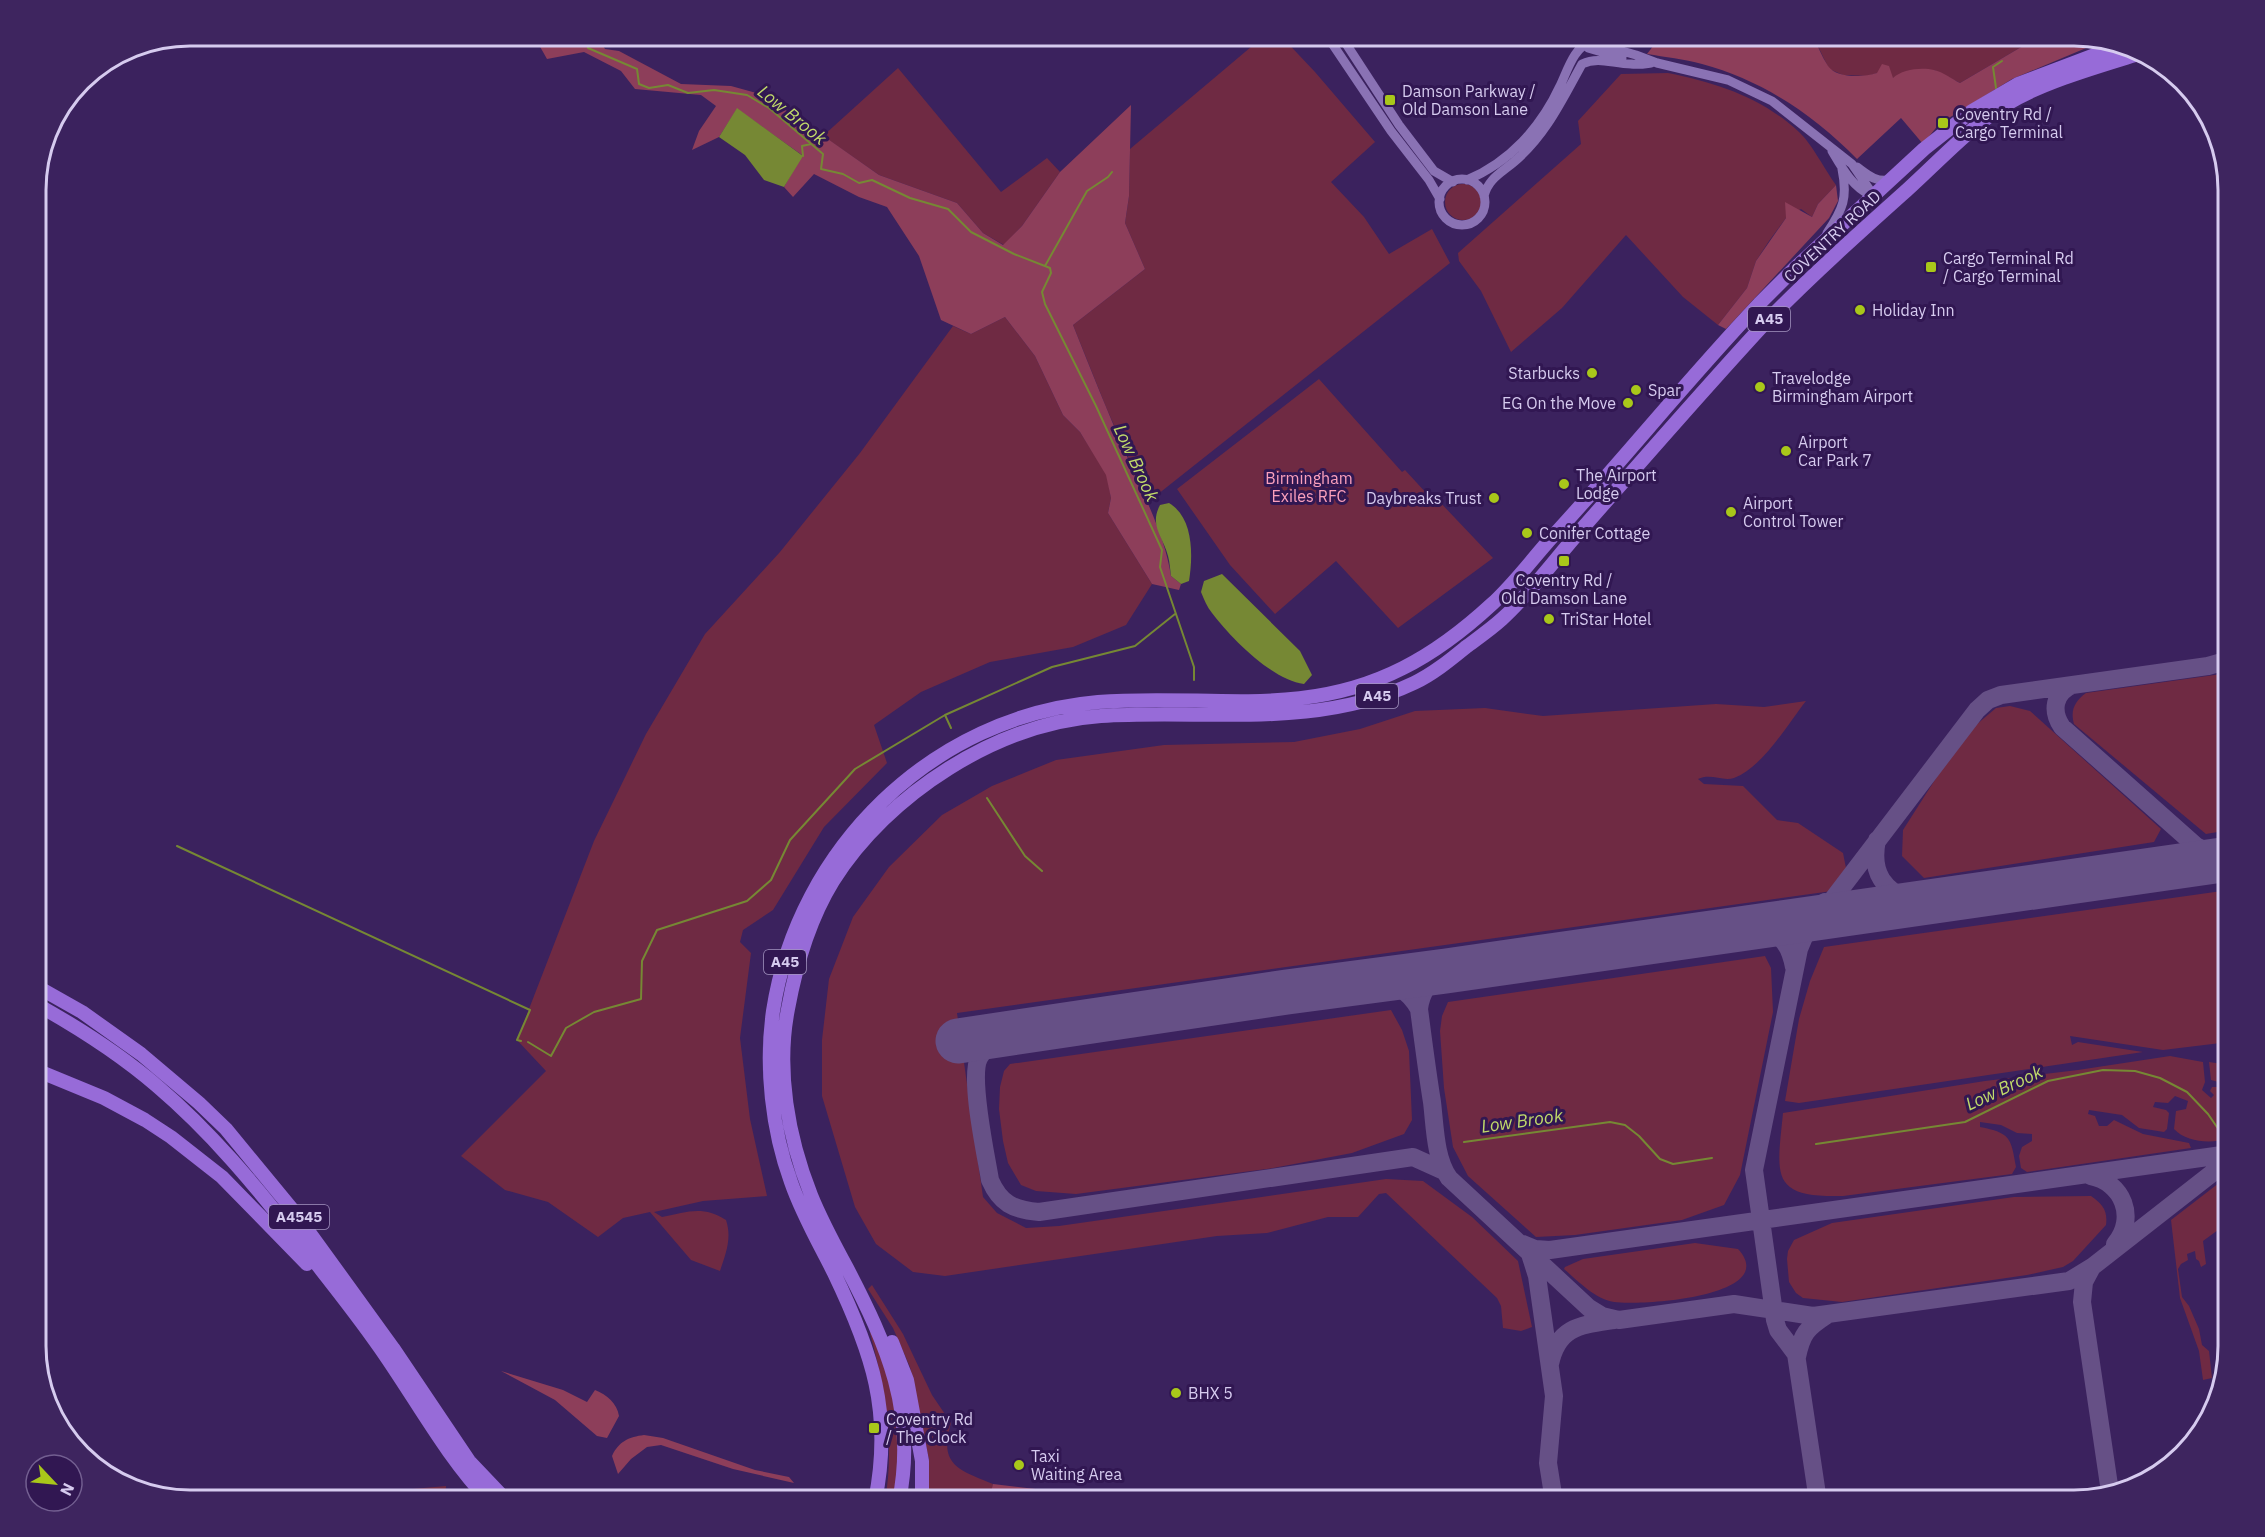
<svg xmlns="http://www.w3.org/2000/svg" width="2265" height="1537" font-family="'IBM Plex Sans',sans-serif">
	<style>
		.green { fill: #6f2a43 }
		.forest { fill: #8d3e5a }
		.water { fill: #768834 }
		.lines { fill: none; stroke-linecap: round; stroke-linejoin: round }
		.stream { stroke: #768834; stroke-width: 2 }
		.taxiway { stroke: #665086; stroke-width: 18 }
		.runway { stroke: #665086; stroke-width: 45 }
		.minor { stroke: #8a72b4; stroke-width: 9 }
		.highway { stroke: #976bd8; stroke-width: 14 }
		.poi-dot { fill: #a9c71a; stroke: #311752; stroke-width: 2 }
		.labels { text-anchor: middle; stroke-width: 6; stroke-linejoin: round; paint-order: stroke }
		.shield { fill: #311752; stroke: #a495c0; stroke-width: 1.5 }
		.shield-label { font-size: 15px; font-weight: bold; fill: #d6cbef }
		.poi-label { font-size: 16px; fill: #d6cbef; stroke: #311752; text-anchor: start }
		.street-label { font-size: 16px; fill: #d6cbef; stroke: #311752 }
		.park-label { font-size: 16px; fill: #fba0bc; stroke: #311752 }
		.water-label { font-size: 18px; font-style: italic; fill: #c1da6a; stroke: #311752 }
		.rim { fill: none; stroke: #d6cbef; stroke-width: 3 }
	</style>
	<rect width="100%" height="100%" fill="#3b225e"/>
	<path class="green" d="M1264 36H1281L1315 72 1375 142 1331 182 1364 217 1389 254 1432 229 1450 263 1148 502 1106 407 1073 325 1145 269 1125 223 1129 196 1130 149Z
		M1813 36H2040L1960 83 1934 70 1893 78 1877 73 1868 76 1843 75 1829 69Z
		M898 68 1001 192 1047 158 1060 172 1022 226 1004 245 983 233 957 203 879 175 823 136Z
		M1668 73C1717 83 1761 97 1799 132 1812 144 1825 170 1836 185L1818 204 1812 217 1801 209 1786 218 1769 241 1756 261 1747 288 1718 325 1683 297 1626 235 1562 308 1511 352 1481 291 1459 261 1458 253 1581 144 1578 121 1621 74Z
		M1445 202a18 18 0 1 1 36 0a18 18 0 1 1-36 0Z
		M1005 317 1035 356 1063 415 1080 432 1107 475 1111 498 1108 513 1152 584 1126 625 1073 647 990 662 921 692 874 725 887 763 824 827 773 910 743 930 740 942 751 953 740 1038 750 1119 767 1196 703 1201 654 1212 662 1217C687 1212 703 1205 726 1220 732 1238 726 1253 720 1271L691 1260 650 1212 623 1218 598 1237 548 1202 505 1190 461 1156 546 1071 517 1040 594 841 646 734 705 634 780 552 860 453 953 326 971 334Z
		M1319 379 1402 472 1405 470 1428 495 1431 494 1436 498 1493 558 1398 628 1336 561 1275 614 1230 565 1177 489Z
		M2229 673V830L2206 834 2074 724C2070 710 2075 701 2086 693Z
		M1806 701C1787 725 1763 767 1734 778 1723 782 1711 773 1698 779L1704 784 1743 786 1777 820 1798 823 1843 853 1846 868 1841 886 1832 891 957 1013 983 1197 997 1213 1026 1228 1059 1226 1386 1179 1423 1181 1472 1217 1518 1261 1532 1327 1521 1331 1503 1328 1501 1306 1497 1298 1386 1193 1379 1194 1358 1217H1328L1267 1233 1217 1236 945 1276 913 1272 876 1244 855 1207 822 1096V1040L829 979 853 917 889 867 942 815 992 786 1056 760 1164 745 1294 742 1360 729 1415 711 1485 708 1543 716 1716 704 1764 707Z
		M2010 706 2030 711 2161 829 2154 842 1924 878 1902 856 1903 830 1938 775 1976 725 1996 708Z
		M2229 890V1042L2163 1050 2070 1036 2072 1045 2078 1042 2143 1052 1799 1103 1785 1101 1799 1019 1810 981 1824 947Z
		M1765 956 1771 968 1773 1012 1740 1175 1724 1205 1682 1220 1575 1235 1536 1237 1468 1176 1453 1147 1444 1088 1440 1031 1442 1016 1448 1002Z
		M1391 1010 1402 1030 1409 1051 1412 1120 1404 1134 1352 1153 1273 1168 1076 1194 1036 1191 1021 1185 1008 1163 1003 1141 999 1109 1000 1087 1004 1071 1010 1064Z
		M2170 1056 2203 1062 2205 1082 2202 1090 2211 1098 2214 1095 2210 1091 2212 1087H2221L2222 1083 2211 1080 2209 1062 2229 1065V1138C2213 1144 2187 1143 2174 1129L2176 1111 2186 1109 2188 1101 2175 1096 2168 1103 2155 1102 2153 1107 2166 1110 2169 1113 2167 1129 2164 1132 2139 1128 2122 1115 2089 1110 2088 1114 2095 1116 2099 1126H2107L2114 1120 2143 1134 2189 1143 2191 1148 2027 1172 2021 1168 2019 1156 2022 1147 2032 1141V1134L2017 1133 2001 1125 1980 1122V1127C2010 1133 2011 1137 2016 1167L2012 1174 1843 1196C1769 1198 1777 1175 1783 1113L1985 1081 2078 1070Z
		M2229 1179V1222L2203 1241 2206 1264 2201 1267 2199 1261 2196 1259 2195 1251 2187 1254 2188 1260 2181 1264 2178 1269 2182 1297 2189 1306 2199 1329 2202 1345 2209 1351 2212 1378 2203 1380 2199 1351 2180 1298 2171 1220 2219 1183Z
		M2091 1196C2102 1204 2108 1210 2106 1225L2073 1261 2063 1267 2027 1275 1842 1302 1803 1298 1796 1293 1789 1282 1787 1259 1788 1251 1794 1240 1832 1223 2014 1197Z
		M1695 1243 1738 1249C1782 1297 1639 1306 1614 1302 1595 1299 1578 1281 1564 1269L1565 1267 1583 1259Z
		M872 1285 903 1334 932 1395 951 1423C938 1465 959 1470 993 1484L991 1498 987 1501H928L929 1460 910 1367 893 1328 868 1289Z
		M873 1331C883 1360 894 1390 898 1421 902 1448 896 1475 893 1501H885C895 1444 885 1388 870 1333Z
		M446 1486 445 1501H380L379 1492Z"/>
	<path class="forest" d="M534 36H597L605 49 619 51 681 84 731 86 760 94 798 118 879 175 957 203 983 233 1003 245 1022 226 1060 172 1131 105 1129 196 1125 223 1145 269 1073 325C1091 370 1109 416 1129 461 1145 498 1165 536 1171 576L1181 584 1179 590 1152 584 1108 513 1111 498 1106 475 1080 432 1063 415 1035 356 1005 317 971 334 941 320 919 256 887 207 859 197 814 174 793 197 784 187 802 155 737 109 719 137 692 150 699 131 716 106 701 95 635 89 621 71 584 52 547 59Z
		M1665 36H1813C1818 46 1822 57 1828 66 1837 79 1864 77 1877 73L1882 64 1889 66 1893 78C1902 69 1922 67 1934 70 1943 72 1952 79 1960 83L2040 36H2074L2098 43 2012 79 1939 124 1923 144 1901 118 1857 159C1814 115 1762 80 1702 64 1684 59 1665 57 1647 54L1657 41Z
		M1836 185 1838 201 1829 218 1726 329 1718 325 1747 288 1756 261 1786 218 1785 202 1812 217 1818 204Z
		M501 1371 563 1390 587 1402 595 1390C607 1395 617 1403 619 1416L607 1438 597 1436 555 1400Z
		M644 1435 663 1438 755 1470 789 1477 794 1483 733 1469 661 1445 647 1447 631 1459 618 1474 612 1456C619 1441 629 1437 644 1435Z
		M993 1484 1044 1490 1077 1501C1048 1501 1020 1495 991 1492Z"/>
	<path class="water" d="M737 108 803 156 784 187 764 180 745 155 719 137Z
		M1169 503C1194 518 1193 556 1189 581L1181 584 1171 576C1170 570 1170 563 1168 556 1163 536 1149 526 1160 505Z
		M1222 574 1300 651 1312 675 1304 684C1272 680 1231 638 1212 613 1207 607 1204 599 1201 592L1204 581Z"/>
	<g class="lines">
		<path class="stream" d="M588 36V48L637 69 639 84 649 88 668 85 688 93 714 90 747 95 769 108 823 154 821 169 843 174 859 183 872 180 910 198 948 209 971 232 1014 254 1050 268 1051 273 1042 292 1045 304 1096 406 1162 550 1160 567 1194 667V680
			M1996 88 1993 67 2002 61
			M803 156 802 146 811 144
			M1045 266 1087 191 1108 177 1112 172
			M945 715 951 728
			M987 798 1025 856 1042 871
			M177 846 530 1010 517 1040 521 1041
			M528 1042 551 1056 566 1028 594 1012 641 999 642 961 657 930 747 901 771 880 790 840 855 769 945 715 1052 667 1135 646 1175 614
			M1464 1142 1610 1122 1625 1125 1639 1136 1660 1159 1673 1164 1712 1158
			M1816 1144 1965 1122 2048 1081 2103 1070 2135 1071 2160 1078 2187 1092 2208 1114 2219 1130"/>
		<path class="taxiway" d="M2072 685C2054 693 2051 711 2062 727L2196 846 2224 860
			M1877 840C1870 874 1884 890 1914 904
			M1779 923 1806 913 1825 902
			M1752 927C1779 931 1789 941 1794 967
			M1446 971C1430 980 1421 991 1419 1009 1423 1040 1427 1071 1432 1102 1435 1127 1435 1158 1449 1178L1589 1308 1602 1316 1619 1320 1734 1304 1813 1316 2069 1281 2092 1267 2229 1160
			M1373 981C1395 983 1408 990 1419 1009
			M1012 1034C999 1040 986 1045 979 1058 969 1078 986 1155 990 1180 1000 1203 1013 1210 1039 1212L1413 1157 1444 1171
			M2090 1176C2123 1182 2137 1218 2115 1244
			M1523 1244 1535 1249 1550 1250 2229 1154
			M1530 1254 1537 1276 1554 1396 1548 1463 1554 1501
			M2092 1267 2084 1282 2082 1302 2110 1492
			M1797 1357C1802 1333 1807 1328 1827 1315
			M1550 1364C1558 1326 1581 1325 1614 1320
			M1818 1501 1796 1354 1778 1330 1775 1320 1754 1170 1799 949 1804 937 1977 710 1988 700 2001 695 2208 666 2229 660"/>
		<path class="runway" d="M958 1041 1287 992 1446 971 2229 859"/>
		<path class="minor" d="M1327 36 1391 131 1429 180 1440 199
			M1341 36 1399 125 1434 171 1453 182
			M1583 37 1588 48 1622 58
			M1832 151C1842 168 1853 188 1872 196
			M1857 167C1868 175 1875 182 1889 180
			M1439 202a23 23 0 1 1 46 0a23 23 0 1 1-46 0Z
			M1467 180C1510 162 1541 127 1560 86 1567 72 1574 46 1591 42L1636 55 1657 63 1728 80 1772 101 1852 164 1874 196
			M1484 196C1488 179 1501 173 1514 162 1546 135 1562 100 1582 64 1599 56 1613 64 1631 64 1638 65 1644 64 1651 63
			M1827 233C1843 209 1848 198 1842 169"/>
		<path class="highway" d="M36 986 82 1012 141 1054 199 1103 226 1129 296 1214 393 1348 469 1461 507 1501
			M36 1004C79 1028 120 1054 157 1086 210 1131 255 1185 298 1240 325 1275 353 1309 378 1345 415 1397 445 1455 489 1501
			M36 1070 104 1098 145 1120 171 1137 222 1177 307 1264
			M892 1342 907 1380 922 1461V1501
			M875 1501C893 1413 872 1352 834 1273 819 1243 802 1214 791 1182 772 1130 765 1067 773 1011 798 848 933 716 1098 702 1206 693 1301 720 1403 668 1435 652 1466 628 1492 604 1514 584 1533 558 1553 536 1623 460 1688 379 1759 304L1794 269 1924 149 1972 111 2018 84 2113 48
			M899 1501C917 1412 887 1345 847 1268 834 1244 821 1220 811 1195 788 1137 776 1070 788 1009 796 965 809 920 833 881 888 794 997 723 1101 716 1206 709 1315 730 1414 683 1433 674 1450 660 1466 647 1478 638 1491 629 1502 619 1529 595 1556 558 1580 531 1642 461 1703 390 1767 321 1812 275 1859 233 1907 190 1939 161 1970 127 2007 104 2041 83 2096 67 2135 55"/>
	</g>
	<g class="poi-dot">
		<rect x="1384" y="94" width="12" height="12" rx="3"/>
		<rect x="1937" y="117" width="12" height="12" rx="3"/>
		<rect x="1925" y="261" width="12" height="12" rx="3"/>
		<circle cx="1860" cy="310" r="6"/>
		<circle cx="1592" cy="373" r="6"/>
		<circle cx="1760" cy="387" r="6"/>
		<circle cx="1636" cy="390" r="6"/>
		<circle cx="1628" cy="403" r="6"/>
		<circle cx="1786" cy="451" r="6"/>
		<circle cx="1564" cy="484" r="6"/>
		<circle cx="1494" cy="498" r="6"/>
		<circle cx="1731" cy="512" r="6"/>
		<circle cx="1527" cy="533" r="6"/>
		<rect x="1558" y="555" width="12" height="12" rx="3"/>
		<circle cx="1549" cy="619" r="6"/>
		<circle cx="1176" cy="1393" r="6"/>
		<rect x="868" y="1422" width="12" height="12" rx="3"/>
		<circle cx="1019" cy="1465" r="6"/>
	</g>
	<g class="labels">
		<g class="shield">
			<rect x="1748" y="307" width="42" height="24" rx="4.5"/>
			<rect x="1356" y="684" width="42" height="24" rx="4.5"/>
			<rect x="764" y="950" width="42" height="24" rx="4.5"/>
			<rect x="269" y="1205" width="60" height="24" rx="4.5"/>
		</g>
		<g class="shield-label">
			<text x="1769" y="324">A45</text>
			<text x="1377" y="701">A45</text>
			<text x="785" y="967">A45</text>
			<text x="299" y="1222">A4545</text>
		</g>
		<g class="poi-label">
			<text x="1402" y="97">Damson Parkway /<tspan x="1402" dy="18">Old Damson Lane</tspan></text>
			<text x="1955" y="120">Coventry Rd /<tspan x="1955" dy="18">Cargo Terminal</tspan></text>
			<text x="1943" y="264">Cargo Terminal Rd<tspan x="1943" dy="18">/ Cargo Terminal</tspan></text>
			<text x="1872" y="316">Holiday Inn</text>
			<text x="1580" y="379" text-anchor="end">Starbucks</text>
			<text x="1772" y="384">Travelodge<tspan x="1772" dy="18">Birmingham Airport</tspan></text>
			<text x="1648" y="396">Spar</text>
			<text x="1616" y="409" text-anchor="end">EG On the Move</text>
			<text x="1798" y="448">Airport<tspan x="1798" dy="18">Car Park 7</tspan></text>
			<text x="1576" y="481">The Airport<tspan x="1576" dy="18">Lodge</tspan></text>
			<text x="1482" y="504" text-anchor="end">Daybreaks Trust</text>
			<text x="1743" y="509">Airport<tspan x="1743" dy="18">Control Tower</tspan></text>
			<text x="1539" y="539">Conifer Cottage</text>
			<text x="1564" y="586" text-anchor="middle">Coventry Rd /<tspan x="1564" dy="18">Old Damson Lane</tspan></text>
			<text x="1561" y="625">TriStar Hotel</text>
			<text x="1188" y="1399">BHX 5</text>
			<text x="886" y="1425">Coventry Rd<tspan x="886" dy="18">/ The Clock</tspan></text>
			<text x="1031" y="1462">Taxi<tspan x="1031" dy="18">Waiting Area</tspan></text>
		</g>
		<g class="street-label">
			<text transform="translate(1832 236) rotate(-43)" y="6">COVENTRY ROAD</text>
		</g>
		<g class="park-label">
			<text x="1309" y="484">Birmingham<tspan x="1309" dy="18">Exiles RFC</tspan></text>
		</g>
		<g class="water-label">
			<text transform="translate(792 115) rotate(39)" y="6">Low Brook</text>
			<text transform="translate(1136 463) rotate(65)" y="6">Low Brook</text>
			<text transform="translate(2004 1088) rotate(-25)" y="6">Low Brook</text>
			<text transform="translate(1522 1121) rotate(-8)" y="6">Low Brook</text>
		</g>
	</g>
	<path d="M0 0H2265V1537H0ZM190 46H2074A144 144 0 0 1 2218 190V1346A144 144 0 0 1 2074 1490H190A144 144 0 0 1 46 1346V190A144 144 0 0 1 190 46Z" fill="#3e255f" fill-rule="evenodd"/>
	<path class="rim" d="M190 46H2074A144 144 0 0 1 2218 190V1346A144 144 0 0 1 2074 1490H190A144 144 0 0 1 46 1346V190A144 144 0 0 1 190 46Z"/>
	<g transform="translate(54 1483) rotate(116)"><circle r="28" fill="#311752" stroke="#735f91" stroke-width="1.5"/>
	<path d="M0-4.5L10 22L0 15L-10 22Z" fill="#a9c71a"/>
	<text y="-9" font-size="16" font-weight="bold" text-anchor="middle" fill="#d6cbef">N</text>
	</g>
</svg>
